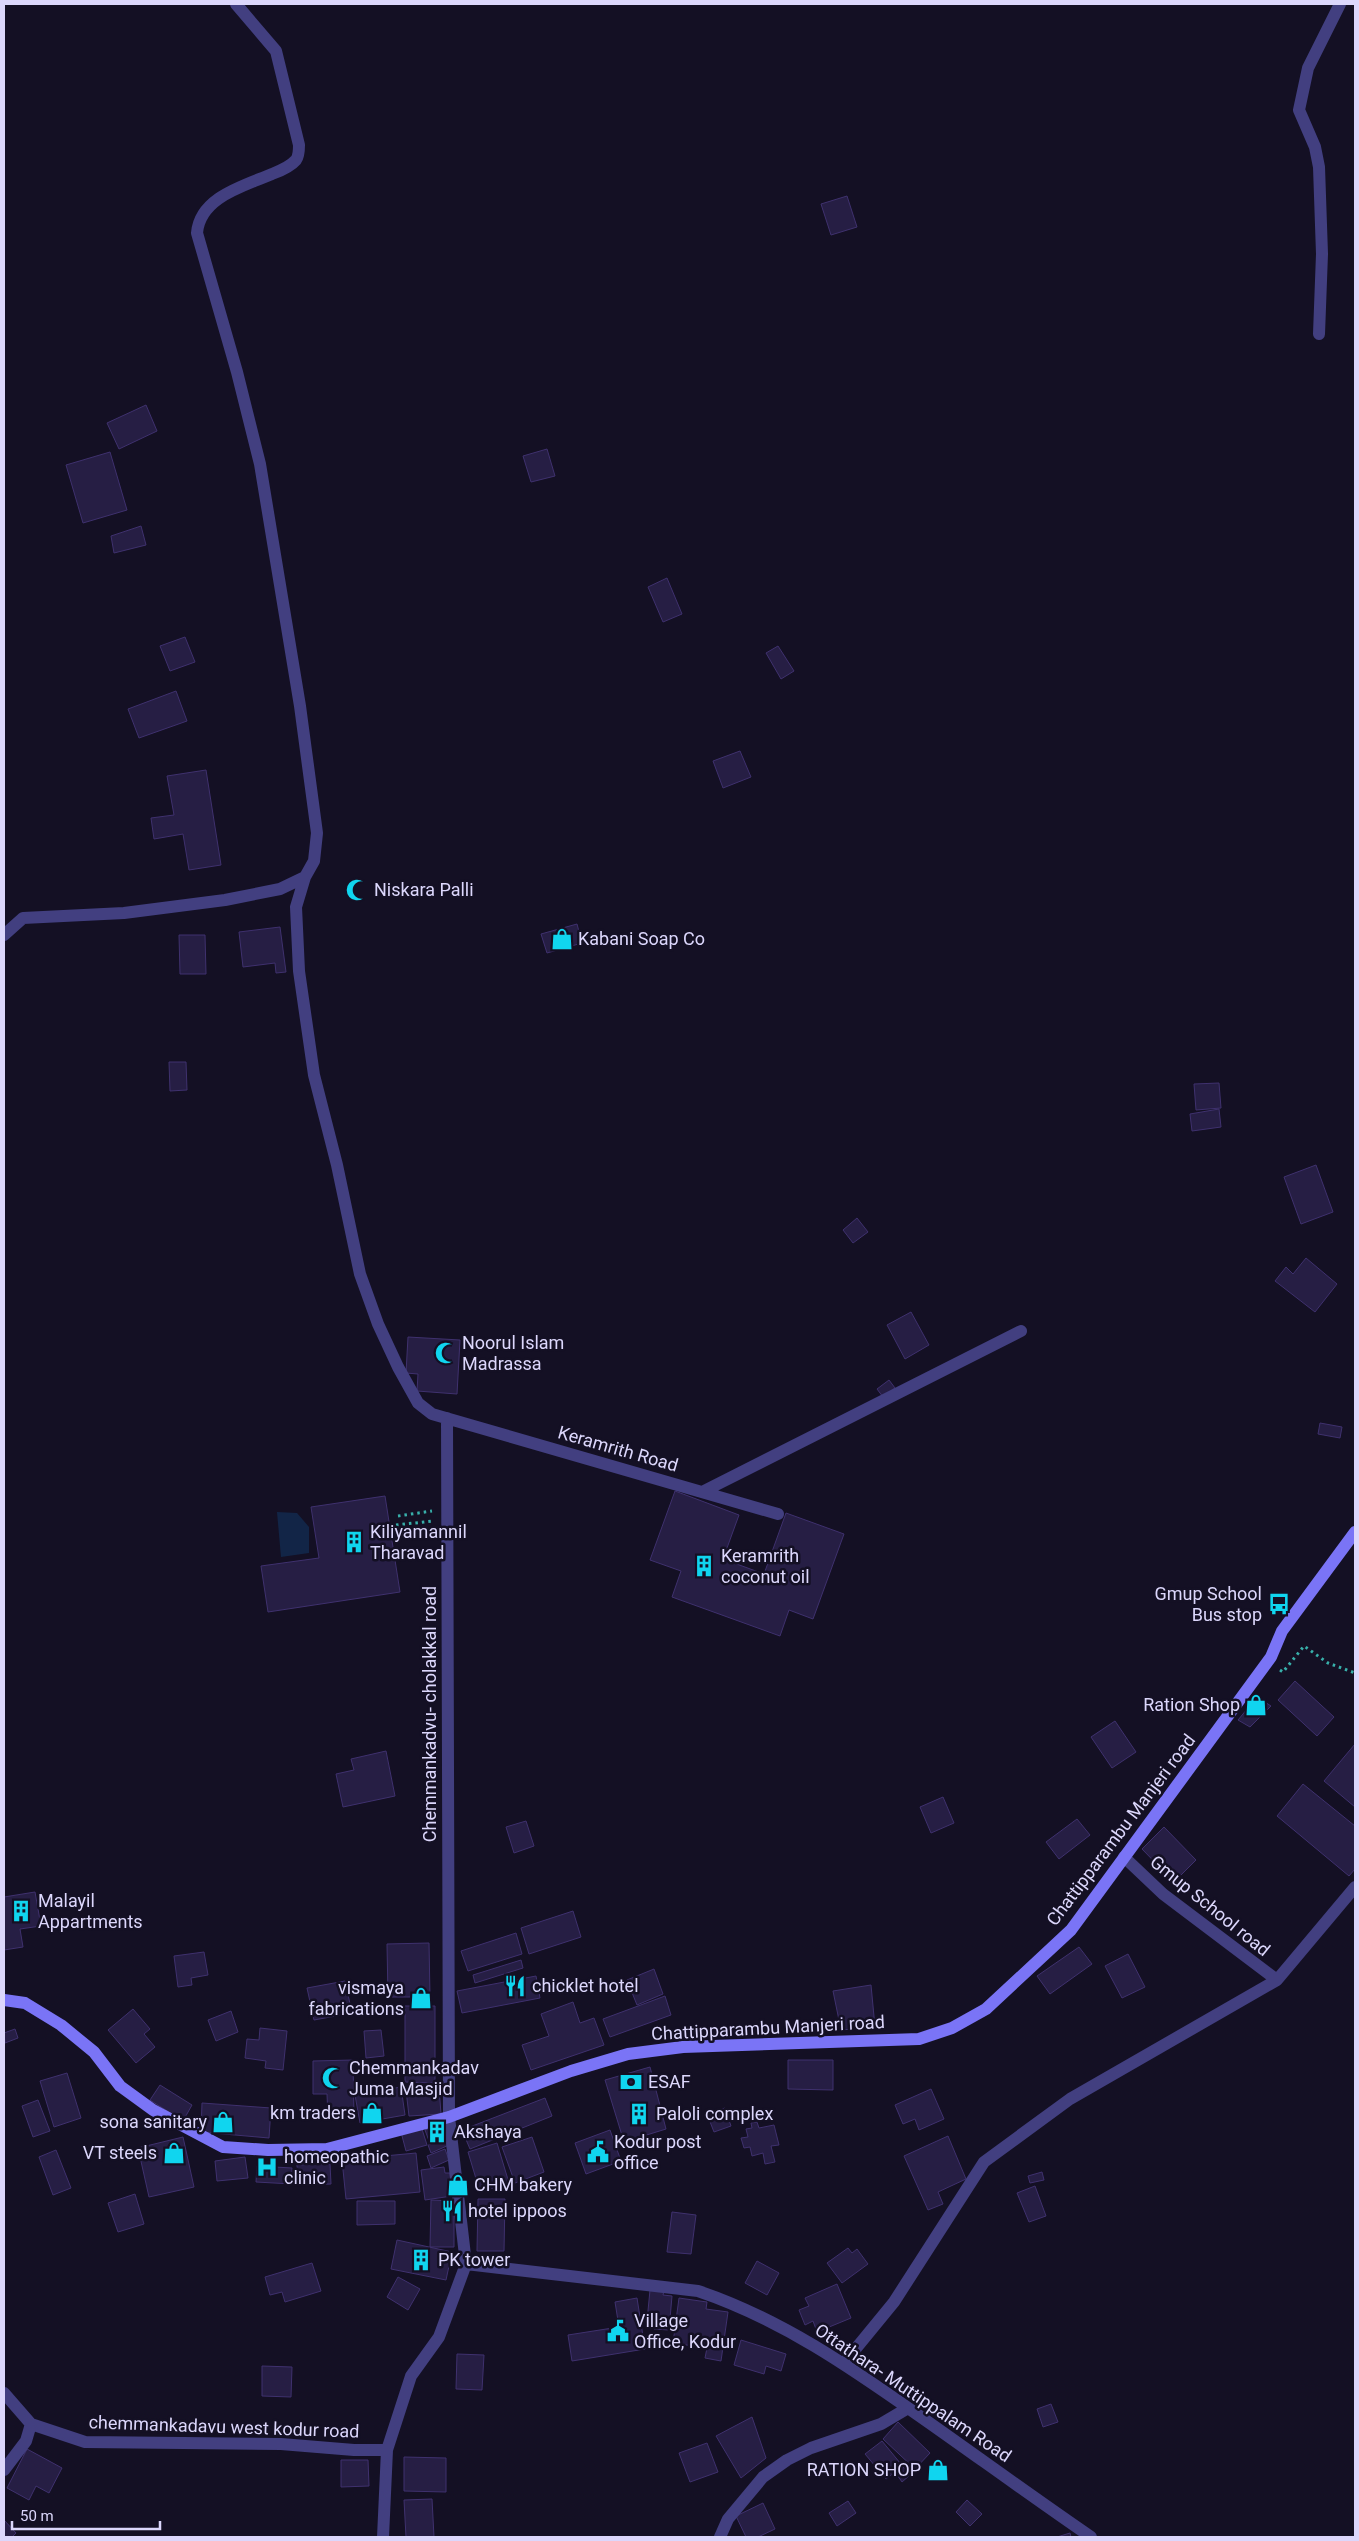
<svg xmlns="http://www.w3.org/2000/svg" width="1359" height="2541" font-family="Roboto,sans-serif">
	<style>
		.water { fill: #122547 }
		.building { fill: #261e44; stroke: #3f316e }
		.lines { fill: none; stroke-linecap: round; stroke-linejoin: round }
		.path { stroke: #38afaa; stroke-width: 3; stroke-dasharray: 2.5 4; stroke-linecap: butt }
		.minor { stroke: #423f80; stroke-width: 12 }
		.secondary { stroke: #7a74f6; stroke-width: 12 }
		.labels { text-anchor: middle; stroke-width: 5; stroke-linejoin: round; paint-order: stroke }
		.poi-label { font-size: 18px; fill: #dcd7fc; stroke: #141024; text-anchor: start }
		.street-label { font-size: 18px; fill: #dcd7fc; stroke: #141024 }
	</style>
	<rect width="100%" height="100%" fill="#141024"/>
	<path class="water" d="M277 1512 297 1513 309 1527V1553L281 1557Z"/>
	<path class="building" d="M847 196 857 227 831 235 821 204Z
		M146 405 157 431 119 449 107 423Z
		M547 449 555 476 531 482 523 456Z
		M110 452 127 510 83 523 66 465Z
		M141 526 146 545 114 553 111 536Z
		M667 578 682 614 663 622 648 587Z
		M185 637 195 662 170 671 160 646Z
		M778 646 794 671 781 679 766 653Z
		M176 691 187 721 139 738 128 709Z
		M740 751 751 777 723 788 713 761Z
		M206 770 221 865 189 870 183 834 154 839 151 818 174 815 167 776Z
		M577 924 582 943 547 953 541 934Z
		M280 927 286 972 276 973 275 963 243 967 239 932Z
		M179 935H205L206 974H180Z
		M169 1062H186L187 1090 170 1091Z
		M1219 1083 1221 1108 1196 1110 1194 1084Z
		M1219 1109 1221 1127 1192 1131 1190 1114Z
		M1316 1165 1333 1212 1301 1224 1284 1177Z
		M857 1218 868 1232 853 1243 843 1230Z
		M1306 1258 1337 1284 1315 1312 1275 1281 1286 1267 1293 1274Z
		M911 1312 929 1345 905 1359 887 1325Z
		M408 1337 460 1340 457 1394 417 1391 418 1374 406 1373Z
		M889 1380 895 1388 883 1397 877 1389Z
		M1320 1423 1342 1427 1340 1438 1318 1434Z
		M675 1491 739 1515 723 1559 764 1574 786 1513 844 1534 813 1619 789 1610 780 1636 672 1597 681 1571 650 1560Z
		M385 1496 400 1592 268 1612 261 1566 319 1558 311 1507Z
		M1295 1681 1334 1717 1317 1736 1278 1700Z
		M1257 1697 1271 1706 1250 1727 1238 1720Z
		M1115 1721 1136 1752 1112 1768 1091 1737Z
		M1355 1744V1807L1324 1781Z
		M386 1751 395 1796 343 1807 336 1774 354 1770 351 1759Z
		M1303 1784 1355 1826V1869L1349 1876 1277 1816Z
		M943 1797 954 1823 931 1833 920 1807Z
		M1077 1819 1090 1835 1059 1859 1046 1842Z
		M526 1821 534 1846 514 1853 506 1827Z
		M1164 1827 1196 1860 1174 1882 1142 1849Z
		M35 1892 41 1926 20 1929 23 1947 4 1950V1897Z
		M573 1911 581 1937 529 1954 521 1928Z
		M516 1933 522 1954 468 1971 461 1951Z
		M429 1943 430 1997H388L387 1944Z
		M1079 1947 1092 1964 1050 1994 1037 1976Z
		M204 1952 208 1975 191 1978 192 1985 178 1987 174 1956Z
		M1128 1954 1145 1987 1122 1998 1105 1966Z
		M521 1960 523 1968 475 1983 473 1975Z
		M654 1969 663 1994 637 2005 627 1980Z
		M536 1976 540 1998 462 2013 457 1991Z
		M345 1981 352 2013 314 2020 307 1988Z
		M871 1985 875 2027 841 2030 833 1991Z
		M665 1996 671 2015 610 2037 603 2019Z
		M573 2002 580 2023 594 2018 604 2045 531 2070 522 2045 549 2036 541 2014Z
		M405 2006H435V2083L405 2082Z
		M133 2009 150 2029 144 2034 155 2047 136 2063 108 2030Z
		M231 2011 238 2032 216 2041 208 2020Z
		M260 2028 287 2031 283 2070 265 2068 266 2061 245 2058 247 2039 259 2040Z
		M15 2029 18 2038 5 2043 4 2033Z
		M381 2030 384 2056 366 2058 364 2031Z
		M353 2060 354 2117 328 2118 327 2094H313V2061Z
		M788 2060H833V2090L788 2089Z
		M650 2067 666 2129 624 2142 605 2080Z
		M67 2073 81 2118 54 2127 40 2081Z
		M160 2085 192 2105 183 2121 150 2100Z
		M401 2087 405 2115 360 2123 355 2095Z
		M439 2087 441 2114 409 2116 406 2090Z
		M931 2089 944 2119 919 2130 915 2119 903 2124 895 2105Z
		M545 2098 552 2116 470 2149 462 2130Z
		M38 2100 50 2131 33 2137 22 2106Z
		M202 2103 271 2108 269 2138 201 2132Z
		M725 2108 731 2126 714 2132 707 2114Z
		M757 2122 759 2128 774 2125 779 2145 771 2146 775 2162 765 2164 763 2153 752 2156 750 2147 744 2148 741 2138 748 2137 746 2129 752 2128 751 2123Z
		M444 2123 448 2134 429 2141 425 2130Z
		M421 2126 427 2145 406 2151 401 2132Z
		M610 2130 621 2161 586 2174 575 2143Z
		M948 2136 966 2179 938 2192 943 2204 928 2210 904 2156Z
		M183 2137 194 2187 149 2197 138 2148Z
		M446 2137 449 2145 431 2153 428 2145Z
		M532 2137 544 2172 515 2183 502 2147Z
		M497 2143 509 2183 480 2192 468 2152Z
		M445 2149 449 2160 431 2168 427 2156Z
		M56 2150 71 2188 53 2195 39 2157Z
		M416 2153 420 2192 346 2199 342 2160Z
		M245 2157 248 2178 217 2181 215 2161Z
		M330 2164 331 2184 298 2185 297 2165Z
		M257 2166 292 2168V2184L256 2182Z
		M444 2167 445 2173H450L452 2196 425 2200 421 2170Z
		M1042 2172 1044 2180 1030 2183 1028 2176Z
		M1035 2186 1046 2216 1029 2222 1017 2193Z
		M135 2194 144 2224 118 2232 108 2203Z
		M478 2199H505L504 2251H477Z
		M431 2200 454 2201V2247H430Z
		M357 2201H395V2224L357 2225Z
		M672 2212 696 2215 691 2254 667 2252Z
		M397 2240 452 2252 446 2280 391 2269Z
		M848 2248 852 2253 857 2249 868 2264 842 2283 827 2263Z
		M757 2261 779 2273 767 2295 745 2283Z
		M312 2263 321 2291 285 2302 282 2292 270 2295 265 2277Z
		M398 2277 420 2289 408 2310 387 2297Z
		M837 2284 851 2318 817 2332 813 2321 805 2325 799 2310 809 2306 805 2298Z
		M650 2290 664 2291 663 2295 672 2296 669 2330 654 2329 655 2322 647 2321Z
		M637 2298 645 2349 572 2361 568 2335 619 2327 615 2302Z
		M679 2298 707 2302 706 2309 728 2312 721 2361 705 2358 707 2348 673 2343Z
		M741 2340 786 2354 781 2371 766 2366 764 2374 734 2365Z
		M457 2354 484 2355 482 2390 456 2389Z
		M262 2366 292 2367 291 2397 262 2396Z
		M1051 2404 1058 2422 1043 2427 1037 2409Z
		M752 2417 766 2458 741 2478 716 2436Z
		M898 2422 930 2453 915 2469 883 2439Z
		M882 2441 910 2475 902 2482 895 2472 886 2479 865 2454Z
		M707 2443 718 2472 690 2482 679 2453Z
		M27 2449 62 2468 49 2493 36 2486 29 2500 7 2488Z
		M404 2457 446 2458V2492L404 2491Z
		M341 2460H368L369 2486 341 2487Z
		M432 2499 434 2537H406L404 2500Z
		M967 2500 982 2514 970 2526 956 2512Z
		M848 2501 856 2513 837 2526 829 2513Z
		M763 2503 775 2529 758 2537H746L736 2516Z
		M4 2520 16 2533 12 2537H4Z
		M1070 2533 1071 2537H1057Z"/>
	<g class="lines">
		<path class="path" d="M398 1516 432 1511
			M396 1525 433 1521
			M1280 1670 1283 1672 1304 1646 1328 1663 1355 1673"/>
		<path class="minor" d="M236 4 276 51 299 145C299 150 299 156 296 160 290 167 280 171 272 174 244 186 200 197 197 233L237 372 260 464 300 706 317 833 314 861 305 877 296 907 299 971 314 1075 337 1165 360 1274 378 1324 398 1367 418 1403 432 1414 778 1514
			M1319 334 1322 254 1319 167 1315 147 1299 110 1308 68 1340 4
			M4 935 23 918 124 913 225 900 280 889 305 877
			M702 1492 1021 1331
			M1124 1857 1163 1894 1277 1980
			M466 2264 698 2291C781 2319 850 2367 921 2417 978 2457 1034 2498 1091 2537
			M844 2363 894 2302 984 2162 1070 2099 1277 1980 1355 1887
			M4 2393 31 2424
			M31 2424 85 2442 281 2444 354 2450H387
			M4 2470 26 2441 31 2424
			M383 2537 387 2450 411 2376 439 2337 466 2264 449 2117 447 1418
			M720 2537 728 2519 763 2477 787 2460 811 2448 881 2424 908 2408"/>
		<path class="secondary" d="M4 2000 25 2003 61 2025 94 2052 120 2086 153 2110 223 2147 268 2150 327 2149 449 2117 571 2071 628 2054 683 2047 919 2039 952 2028 986 2009 1071 1930 1271 1657 1282 1631 1355 1532"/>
	</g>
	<defs>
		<g id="mosque-bare" transform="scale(1.725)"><path d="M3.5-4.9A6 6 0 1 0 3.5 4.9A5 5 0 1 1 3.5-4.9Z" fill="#10d5ef" stroke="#141024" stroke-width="2.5" paint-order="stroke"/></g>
		<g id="shop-bare" transform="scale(1.725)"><path d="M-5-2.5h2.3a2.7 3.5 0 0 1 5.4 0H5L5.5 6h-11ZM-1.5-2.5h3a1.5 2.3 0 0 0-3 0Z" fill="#10d5ef" stroke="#141024" stroke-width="2.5" paint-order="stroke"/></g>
		<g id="building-bare" transform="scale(1.725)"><path d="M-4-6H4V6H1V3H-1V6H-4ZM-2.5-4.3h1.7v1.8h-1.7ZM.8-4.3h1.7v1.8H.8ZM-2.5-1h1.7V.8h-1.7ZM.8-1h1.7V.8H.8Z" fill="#10d5ef" stroke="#141024" stroke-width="2.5" paint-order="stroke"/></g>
		<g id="bus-bare" transform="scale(1.725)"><path d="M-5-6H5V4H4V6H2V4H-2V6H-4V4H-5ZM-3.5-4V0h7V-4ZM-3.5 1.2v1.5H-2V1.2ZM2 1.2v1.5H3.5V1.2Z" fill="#10d5ef" stroke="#141024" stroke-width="2.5" paint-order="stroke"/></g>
		<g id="restaurant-bare" transform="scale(1.725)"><path d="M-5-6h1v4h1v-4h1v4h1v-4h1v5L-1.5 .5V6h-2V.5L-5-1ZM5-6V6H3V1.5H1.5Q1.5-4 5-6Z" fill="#10d5ef" stroke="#141024" stroke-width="2.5" paint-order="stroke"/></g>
		<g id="bank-bare" transform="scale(1.725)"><path d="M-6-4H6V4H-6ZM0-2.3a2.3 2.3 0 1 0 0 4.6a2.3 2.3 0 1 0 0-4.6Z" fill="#10d5ef" stroke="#141024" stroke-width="2.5" paint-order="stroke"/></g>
		<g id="civic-bare" transform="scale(1.725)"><path d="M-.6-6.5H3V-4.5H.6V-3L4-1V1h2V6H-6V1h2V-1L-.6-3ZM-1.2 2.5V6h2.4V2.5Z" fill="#10d5ef" stroke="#141024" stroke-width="2.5" paint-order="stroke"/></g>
		<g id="hospital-bare" transform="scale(1.725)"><path d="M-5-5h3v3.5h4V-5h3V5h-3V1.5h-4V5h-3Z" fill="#10d5ef" stroke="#141024" stroke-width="2.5" paint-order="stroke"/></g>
	</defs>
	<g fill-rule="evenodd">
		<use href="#mosque-bare" x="357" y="890"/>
		<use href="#shop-bare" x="562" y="939"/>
		<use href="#mosque-bare" x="446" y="1353"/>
		<use href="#building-bare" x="354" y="1542"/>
		<use href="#building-bare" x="704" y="1566"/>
		<use href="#bus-bare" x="1279" y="1604"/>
		<use href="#shop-bare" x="1256" y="1705"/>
		<use href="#building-bare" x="21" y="1911"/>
		<use href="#restaurant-bare" x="515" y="1986"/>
		<use href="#shop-bare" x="421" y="1998"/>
		<use href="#mosque-bare" x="333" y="2078"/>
		<use href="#bank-bare" x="631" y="2082"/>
		<use href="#shop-bare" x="372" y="2113"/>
		<use href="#building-bare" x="639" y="2114"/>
		<use href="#shop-bare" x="223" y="2122"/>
		<use href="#building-bare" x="437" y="2132"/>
		<use href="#civic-bare" x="598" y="2152"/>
		<use href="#shop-bare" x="174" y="2153"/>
		<use href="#hospital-bare" x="267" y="2167"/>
		<use href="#shop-bare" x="458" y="2185"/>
		<use href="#restaurant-bare" x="452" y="2211"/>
		<use href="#building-bare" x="421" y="2260"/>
		<use href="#civic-bare" x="618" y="2331"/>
		<use href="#shop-bare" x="938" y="2470"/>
	</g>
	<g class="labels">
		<g class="poi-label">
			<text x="374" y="896">Niskara Palli</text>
			<text x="578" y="945">Kabani Soap Co</text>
			<text x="462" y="1349">Noorul Islam<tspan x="462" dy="21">Madrassa</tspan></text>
			<text x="370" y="1538">Kiliyamannil<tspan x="370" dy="21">Tharavad</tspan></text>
			<text x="721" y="1562">Keramrith<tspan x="721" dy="21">coconut oil</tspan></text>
			<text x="1262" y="1600" text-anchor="end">Gmup School<tspan x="1262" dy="21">Bus stop</tspan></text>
			<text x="1240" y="1711" text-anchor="end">Ration Shop</text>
			<text x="38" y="1907">Malayil<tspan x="38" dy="21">Appartments</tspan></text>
			<text x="532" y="1992">chicklet hotel</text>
			<text x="404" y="1994" text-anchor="end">vismaya<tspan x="404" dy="21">fabrications</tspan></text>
			<text x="349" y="2074">Chemmankadav<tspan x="349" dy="21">Juma Masjid</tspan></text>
			<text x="648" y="2088">ESAF</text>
			<text x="356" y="2119" text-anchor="end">km traders</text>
			<text x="656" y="2120">Paloli complex</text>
			<text x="207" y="2128" text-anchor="end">sona sanitary</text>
			<text x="454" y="2138">Akshaya</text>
			<text x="614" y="2148">Kodur post<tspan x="614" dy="21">office</tspan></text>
			<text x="157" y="2159" text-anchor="end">VT steels</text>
			<text x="284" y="2163">homeopathic<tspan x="284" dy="21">clinic</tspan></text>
			<text x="474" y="2191">CHM bakery</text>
			<text x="468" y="2217">hotel ippoos</text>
			<text x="438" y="2266">PK tower</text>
			<text x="634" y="2327">Village<tspan x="634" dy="21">Office, Kodur</tspan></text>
			<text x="921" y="2476" text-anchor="end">RATION SHOP</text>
		</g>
		<g class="street-label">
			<text transform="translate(618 1449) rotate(16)" y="6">Keramrith Road</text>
			<text transform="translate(430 1714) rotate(-90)" y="6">Chemmankadvu- cholakkal road</text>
			<text transform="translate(1121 1830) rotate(-53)" y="6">Chattipparambu Manjeri road</text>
			<text transform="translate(1210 1906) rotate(39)" y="6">Gmup School road</text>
			<text transform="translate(768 2028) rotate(-3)" y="6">Chattipparambu Manjeri road</text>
			<text transform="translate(913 2393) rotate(34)" y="6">Ottathara- Muttippalam Road</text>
			<text transform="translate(224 2427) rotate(2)" y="6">chemmankadavu west kodur road</text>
		</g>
	</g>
	<rect width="1359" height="2541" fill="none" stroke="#dcd7fc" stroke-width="10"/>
	<path d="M12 2521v8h148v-8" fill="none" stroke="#dcd7fc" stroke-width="2.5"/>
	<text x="20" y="2521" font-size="15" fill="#dcd7fc" stroke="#141024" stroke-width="4" paint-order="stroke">50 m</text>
</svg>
